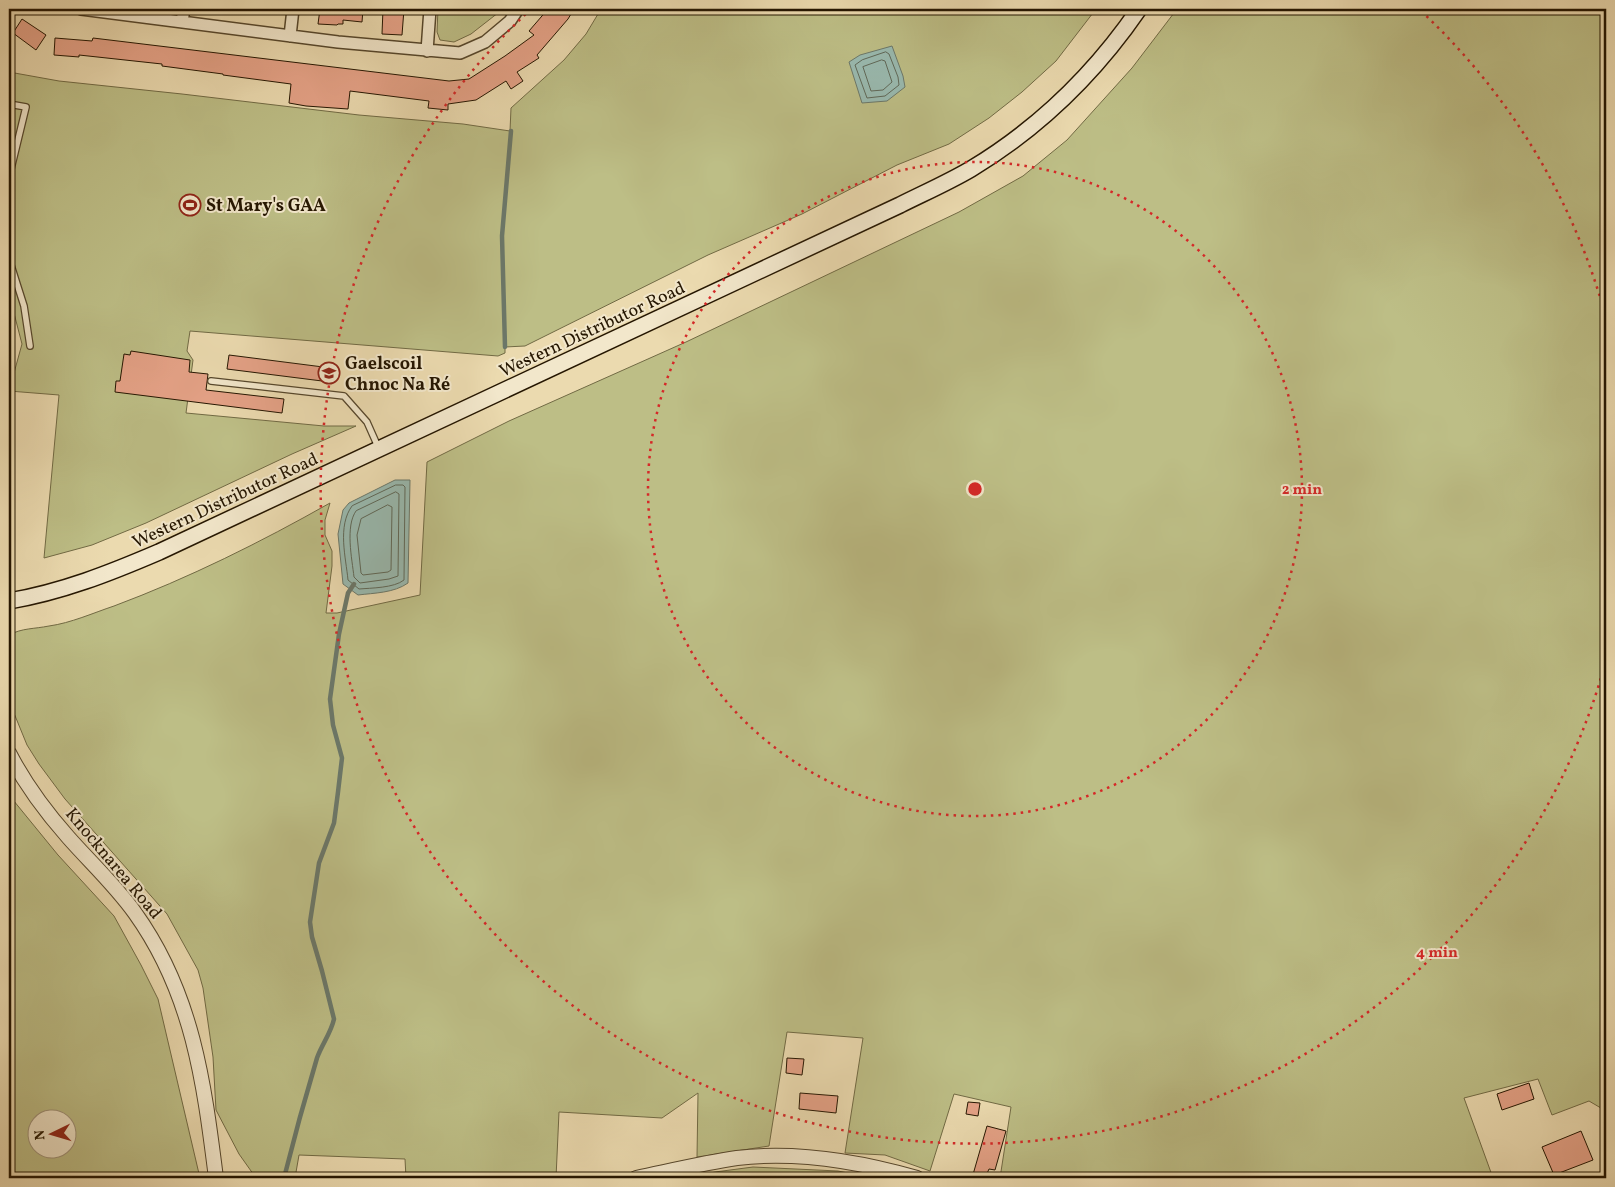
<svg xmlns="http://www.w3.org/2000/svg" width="1615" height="1187" font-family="Vollkorn,serif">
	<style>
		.green { fill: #bdbe86; stroke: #716a44; fill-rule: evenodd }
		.water { fill: #99bab0; stroke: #6b786a }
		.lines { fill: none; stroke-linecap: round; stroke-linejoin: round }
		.shore { stroke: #5f6858; stroke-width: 1 }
		.stream { stroke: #6b786a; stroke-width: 4.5 }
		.building { fill: #e5a287; stroke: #251601 }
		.service-casing { stroke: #56472c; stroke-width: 8 }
		.minor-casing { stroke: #56472c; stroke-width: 14 }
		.tertiary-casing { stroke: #56472c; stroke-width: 16 }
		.secondary-casing { stroke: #251601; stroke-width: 18 }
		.service { stroke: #f2e7cb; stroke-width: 5.5 }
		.minor { stroke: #f2e7cb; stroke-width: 11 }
		.tertiary { stroke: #f2e7cb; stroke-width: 14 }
		.secondary { stroke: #f2e7cb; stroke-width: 15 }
		.ring { fill: none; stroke: #d62828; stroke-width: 2.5; stroke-dasharray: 2.5 5 }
		.labels { text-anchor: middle; stroke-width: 4; stroke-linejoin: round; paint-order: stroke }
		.poi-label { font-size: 18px; font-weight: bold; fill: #251601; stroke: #f2e7cb; text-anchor: start }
		.street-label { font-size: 18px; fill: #251601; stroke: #f2e7cb }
		.centre { fill: #d62828; stroke: #f2e7cb; stroke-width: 2.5 }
		.ring-label { font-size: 15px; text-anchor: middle; font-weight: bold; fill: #d62828; stroke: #f2e7cb; stroke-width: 4; stroke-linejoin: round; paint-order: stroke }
	</style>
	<rect width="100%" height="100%" fill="#ebdaaf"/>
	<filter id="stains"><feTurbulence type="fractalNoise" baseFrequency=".004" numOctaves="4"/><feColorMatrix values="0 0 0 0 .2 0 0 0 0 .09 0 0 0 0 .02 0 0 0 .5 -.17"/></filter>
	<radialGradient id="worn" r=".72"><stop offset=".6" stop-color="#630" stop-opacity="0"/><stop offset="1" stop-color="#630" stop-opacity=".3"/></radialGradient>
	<path class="green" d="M438 9H503L471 34 454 42 440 40 437 32Z
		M601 9H1096L1056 61 1022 92 989 118 949 144 897 165 802 214 708 255 525 346 505 347V353L498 356 190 331 187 351 193 360 186 413 324 426H356L292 454 146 523 92 545 44 558 59 395 9 391 22 344 9 294V72L59 81 182 94 359 115 463 124 510 131 511 108 564 60 586 34Z
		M1177 9H1606V1111L1589 1101 1552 1115 1538 1079 1464 1098 1493 1178H1000L1011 1107 954 1094 930 1171 885 1155 845 1153 863 1038 787 1032 769 1146 697 1157 698 1093 662 1118 559 1112 556 1178H406L405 1159 299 1155 295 1178H256L239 1154 216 1110 213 1057 203 988 198 970 167 914 65 799 39 764 27 745 9 701V650L13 645 9 635C22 628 34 629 49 626 71 623 93 613 114 606 189 578 261 542 330 503L325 520V535L332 551V566L326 613H337L420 595 427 462 509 421 686 342 959 212 1023 176 1067 140 1132 68Z
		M9 795 58 855 114 916 141 965 158 999 200 1178H9ZM38 1120H68V1150H38Z
		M753 1167 838 1171 873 1178H685L715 1172Z"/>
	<path class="water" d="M892 46 903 76 905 87 887 101 862 103 849 62 860 55Z
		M395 480H410L408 583C394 593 374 593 358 595L343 584 338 534 343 510 349 503Z"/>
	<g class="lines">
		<path class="shore" d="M886 52 889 54 898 77 899 85 885 96 867 98 855 65 862 60Z
			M882 60 885 61 892 82 883 90 871 91 863 67Z
			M396 485H403L405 487 404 580C394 588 371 588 359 589L348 580C346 558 337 526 352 506Z
			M396 492 399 494 398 576 389 579 360 583 354 577C352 559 345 526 356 511Z
			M388 505 392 507 391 570 388 572 363 575 361 573 357 535 361 519Z"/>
		<path class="stream" d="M505 347 502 236 511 131
			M284 1178C294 1138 305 1098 317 1058 322 1044 331 1033 334 1019L322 971 312 937 310 922 319 863 334 823 338 792 342 758 333 725 330 699 339 634 348 593 354 584"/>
	</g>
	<path class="building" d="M320 9H363L362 22 343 20V24H338L337 25 318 24Z
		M383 9H404L402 35 382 34Z
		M548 9H574L568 19 537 55 539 58 517 72 523 81 511 89 506 81 476 100 448 104V110L428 108 429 101 350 91 348 109 306 106 289 103 291 84 223 75V74L162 66V64L79 55V57L54 55 55 38 92 41 93 38 449 81 469 79 505 56 534 35 529 31Z
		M22 19 46 35 36 50 13 33Z
		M131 351 190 360 189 372 208 374 206 390 284 399 282 413 115 392 116 381H120L124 354 130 355Z
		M229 355 331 368 330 382 227 369Z
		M787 1058 804 1059 802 1075 786 1073Z
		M1529 1083 1534 1099 1502 1110 1497 1094Z
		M800 1093 838 1096 836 1113 799 1109Z
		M968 1102 980 1103 978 1116 966 1114Z
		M987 1126 1006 1131 995 1170 989 1169 985 1178H972Z
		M1581 1131 1593 1160 1554 1175 1542 1147Z"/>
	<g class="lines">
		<g class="service-casing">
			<path id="service" d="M9 104 26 107 10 173V262L24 306 30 346
				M211 381 344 396 367 422 379 449"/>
		</g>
		<g class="minor-casing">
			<path id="minor" d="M81 9 338 42 460 53 485 42 510 21 518 9
				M182 22 184 9
				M290 36 293 9
				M427 51 430 9"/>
		</g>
		<g class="tertiary-casing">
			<path id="tertiary" d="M9 753C25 784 45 811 68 837 90 862 115 885 135 913 193 994 204 1083 216 1178
				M636 1178C670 1171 703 1163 737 1158 795 1151 861 1162 917 1178"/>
		</g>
		<g class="secondary-casing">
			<path id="secondary" d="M9 601C62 592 110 573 159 552L900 205C924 193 949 182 971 169 1039 128 1095 73 1139 9"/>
		</g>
		<use href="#service" class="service"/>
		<use href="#minor" class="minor"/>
		<use href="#tertiary" class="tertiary"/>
		<use href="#secondary" class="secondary"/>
	</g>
	<g class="ring">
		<circle cx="975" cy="489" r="327"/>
		<path d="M1605 664A654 654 0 1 1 529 11M1421 11A654 654 0 0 1 1605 314"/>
	</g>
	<defs>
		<g id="stadium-ring" transform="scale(1.125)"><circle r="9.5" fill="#f2e7cb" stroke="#8f2418" stroke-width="1.5"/><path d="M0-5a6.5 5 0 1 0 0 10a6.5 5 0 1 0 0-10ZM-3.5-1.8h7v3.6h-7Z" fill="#8f2418"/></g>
		<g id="school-ring" transform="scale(1.125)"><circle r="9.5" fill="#f2e7cb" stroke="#8f2418" stroke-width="1.5"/><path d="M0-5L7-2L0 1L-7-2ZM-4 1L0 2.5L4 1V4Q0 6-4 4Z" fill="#8f2418"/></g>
	</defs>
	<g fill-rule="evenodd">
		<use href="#stadium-ring" x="190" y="205"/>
		<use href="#school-ring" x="329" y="373"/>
	</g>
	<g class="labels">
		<g class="poi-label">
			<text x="206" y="211">St Mary's GAA</text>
			<text x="345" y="369">Gaelscoil<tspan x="345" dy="21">Chnoc Na Ré</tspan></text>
		</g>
		<g class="street-label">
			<text transform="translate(592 329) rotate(-25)" y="6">Western Distributor Road</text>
			<text transform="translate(225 500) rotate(-25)" y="6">Western Distributor Road</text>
			<text transform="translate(114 863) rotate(50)" y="6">Knocknarea Road</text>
		</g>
	</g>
	<circle cx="975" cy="489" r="8" class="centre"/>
	<g class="ring-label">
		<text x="1302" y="494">2 min</text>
		<text x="1437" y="957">4 min</text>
	</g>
	<rect width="1615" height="1187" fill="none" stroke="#ebdaaf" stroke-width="30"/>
	<rect x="10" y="10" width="1595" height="1167" fill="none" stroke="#251601" stroke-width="2.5"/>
	<rect x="15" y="15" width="1585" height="1157" fill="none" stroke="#251601"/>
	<g transform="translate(52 1134) rotate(265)"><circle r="24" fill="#f2e7cb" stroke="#a0937a"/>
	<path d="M0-4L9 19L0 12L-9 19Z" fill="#8f2418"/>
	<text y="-8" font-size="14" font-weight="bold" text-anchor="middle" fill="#251601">N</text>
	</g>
	<rect width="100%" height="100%" filter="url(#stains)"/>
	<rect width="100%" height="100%" fill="url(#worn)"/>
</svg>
